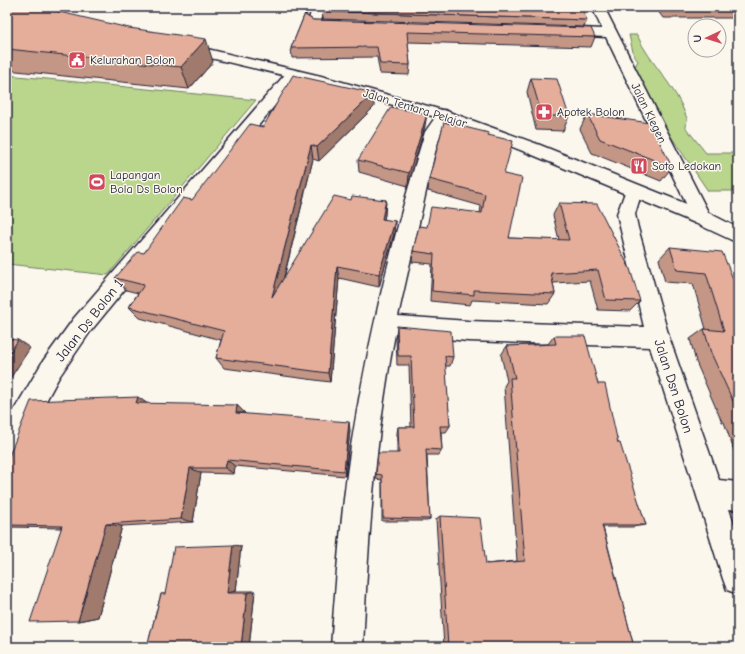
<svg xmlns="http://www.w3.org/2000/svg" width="745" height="654" font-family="'Comic Neue',sans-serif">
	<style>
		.green { fill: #bad58c; stroke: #6e7c64 }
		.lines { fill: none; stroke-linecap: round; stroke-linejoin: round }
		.street-casing { stroke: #22223b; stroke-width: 3 }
		.secondary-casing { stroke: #22223b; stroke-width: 3 }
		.street { fill: #fbf7ec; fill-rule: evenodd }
		.secondary { fill: #fbf7ec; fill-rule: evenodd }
		.wall { fill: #c49685; stroke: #22223b }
		.shaded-wall { fill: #a07a6c; stroke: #22223b }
		.building { fill: #e4ae9b; stroke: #22223b }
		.labels { text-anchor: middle; stroke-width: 3; stroke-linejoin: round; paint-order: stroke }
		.far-poi-label { font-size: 12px; fill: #22223b; stroke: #fbf7ec; text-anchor: start }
		.far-street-label { font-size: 12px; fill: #22223b; stroke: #fbf7ec }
		.street-label { font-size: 14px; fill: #22223b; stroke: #fbf7ec }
	</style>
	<rect width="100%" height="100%" fill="#fbf7ec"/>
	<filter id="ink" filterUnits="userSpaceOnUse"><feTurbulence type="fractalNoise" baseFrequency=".025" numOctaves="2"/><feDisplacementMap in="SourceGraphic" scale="8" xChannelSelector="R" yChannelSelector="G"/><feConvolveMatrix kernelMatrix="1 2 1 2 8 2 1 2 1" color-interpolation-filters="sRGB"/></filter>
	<g filter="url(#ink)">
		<path class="green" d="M629 35H637C650 64 676 86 686 116 688 119 686 124 686 128L706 153H738V191H708L666 129 634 68 638 61 634 56Z
			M7 75 256 100 108 275 7 264Z"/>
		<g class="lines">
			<g class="street-casing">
				<path id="street" d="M312 7H324L321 21H339L345 25 339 29 310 27 308 24Z
					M592 7H604L711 218 709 223 702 225 695 223 693 218 606 37 563 35 557 31 563 27 602 29Z
					M293 70 298 71 300 74 298 77 90 332 59 377 16 456 7 460V422L43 361 74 318 288 71Z
					M444 110 449 112 452 115 441 132 434 156 398 316 468 321 644 327 617 214 627 187 633 185 639 187 642 191 635 214 638 228 669 337 719 480 738 482V510L729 509 738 536V594L727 590 723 579 650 347 468 341 395 334C375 438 368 542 363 647H331C336 580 341 512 351 446 368 340 393 235 425 132L439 112Z"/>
			</g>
			<g class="secondary-casing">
				<path id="secondary" d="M182 43 321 76 449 112 540 145 709 213 738 228V243L695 223 528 153 439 118 312 82 177 50 175 47 177 44Z"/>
			</g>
			<use href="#street" class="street"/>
			<use href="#secondary" class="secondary"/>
		</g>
		<path class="wall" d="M7 7 213 62 189 89 7 70Z
			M655 7H738V18H663Z
			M306 11 307 16 313 20 595 37 591 47 408 42 410 65 409 75 380 74 377 57 292 58 291 48Z
			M322 11 587 20 584 27 323 19Z
			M531 78 569 116 563 131 536 130 527 92Z
			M374 107 319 161 313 159 284 278 351 200H386L385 214 384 220 395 221 394 234 379 287 339 278 330 382 224 368 216 358 221 340 140 318 129 307 138 293 126 290 115 278 144 253 192 200 263 127Z
			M587 114 672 167 661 181 592 153 580 129Z
			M425 126 408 186 359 172 358 160Z
			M489 133 488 136 504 174 509 238 559 240 553 215 559 203 640 301 630 311 598 310 590 281 553 283 555 294 548 304 472 300 470 305 430 301 432 264 412 262 413 251 427 227 480 213 481 206 428 191 429 179Z
			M670 247 738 291V462L724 422H722L696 362 690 339 704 329H706L693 284 665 282 659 259Z
			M397 326 453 357 450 366H445L450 426 446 432H441L442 450 439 455H427L430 519 427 521H382V480L376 479V474L397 453V433L398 427H411L409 365H397L396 336Z
			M554 336 598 384 646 525 632 527H603L634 647H444L436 519 440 516 485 564 517 561 504 386 507 381 501 355 507 346 548 344Z
			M148 404 245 414 350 430 345 476 235 466 234 474 201 473 193 522 122 526 98 617 78 621 61 528 7 527V461Z
			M241 546 236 591H255L249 647H147L161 594H165Z"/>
		<path class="shaded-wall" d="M206 39 213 62 189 89 181 67Z
			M374 93V107L319 161 317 147Z
			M427 114 425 126 408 186 409 173Z
			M311 145 313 159 276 309 272 297Z
			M386 200 385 214 382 233V219Z
			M395 221 394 234 379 287V274Z
			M337 266 339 278 330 382 328 373Z
			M18 340 30 348 8 382 7 381V357Z
			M138 397 151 406 136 403Z
			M237 405 245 413H236Z
			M349 422 350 430 345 476 344 471Z
			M227 460 235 466 234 474 225 468Z
			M190 468 201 473 193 522 181 519Z
			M106 524 122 526 98 617 78 621Z
			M233 545 241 546 236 591 227 593Z
			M255 591 249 647H241L247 593Z"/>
		<path class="building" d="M7 7H38L129 28 206 39 181 67 7 49Z
			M323 7H581L587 20 322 11Z
			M668 7H738L669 8Z
			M306 11 305 15 313 20 591 28 595 37 407 32 410 65 380 64 377 47 291 48Z
			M293 75 374 93 317 147 311 145 272 297 334 196 351 200 352 196 386 200 382 219 395 221 379 274 337 266 328 373 216 358 224 331 129 307 144 285 115 278 138 252 144 253 183 198 192 200 250 124 263 127Z
			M531 78 557 79 569 116H542Z
			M391 107 427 114 409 173 358 160Z
			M587 114 650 123 672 167 600 139Z
			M444 122 489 133 488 135 513 141 504 174 522 178 509 238 569 240 559 203 597 204 630 269 640 301 606 300 598 270 551 273 555 294 474 290V295L432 291 434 254 413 251 419 226 427 227 431 207 482 213 485 194 429 179Z
			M670 247 722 252 738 291V412L711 353 704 329 724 331 706 273 677 270Z
			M397 326 451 331 453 357 445 356 450 426H440L442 450 426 449 430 519 383 518 382 475 376 474 378 453H399L398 427H414L411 356H398Z
			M554 336H585L598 384H605L618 443H620L646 525H602L634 647H448L440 516 480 518 486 564 525 561 510 378H515L507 346 556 344Z
			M7 339 18 340 7 357Z
			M138 397 136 403 237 405 236 413 349 422 344 471 227 460 225 468H190L181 519 106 524 78 621 30 622 62 526 7 525V461L31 401Z
			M233 545 227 593H247L241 647H147L161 594H165L174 547Z"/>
	</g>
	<defs>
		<g id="civic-square" transform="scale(0.9)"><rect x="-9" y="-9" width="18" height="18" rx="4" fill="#d1495b" stroke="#fbf7ec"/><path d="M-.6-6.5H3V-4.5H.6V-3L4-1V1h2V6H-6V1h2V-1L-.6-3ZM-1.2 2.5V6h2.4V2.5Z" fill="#fff"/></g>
		<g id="pharmacy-square" transform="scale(0.9)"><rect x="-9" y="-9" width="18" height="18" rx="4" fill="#d1495b" stroke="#fbf7ec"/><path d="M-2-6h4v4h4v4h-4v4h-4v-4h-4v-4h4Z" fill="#fff"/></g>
		<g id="restaurant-square" transform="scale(0.9)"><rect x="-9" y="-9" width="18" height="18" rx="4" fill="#d1495b" stroke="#fbf7ec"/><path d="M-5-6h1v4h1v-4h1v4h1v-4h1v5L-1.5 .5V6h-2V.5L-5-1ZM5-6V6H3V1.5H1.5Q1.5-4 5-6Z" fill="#fff"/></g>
		<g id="stadium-square" transform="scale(0.9)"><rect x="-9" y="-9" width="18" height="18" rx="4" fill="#d1495b" stroke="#fbf7ec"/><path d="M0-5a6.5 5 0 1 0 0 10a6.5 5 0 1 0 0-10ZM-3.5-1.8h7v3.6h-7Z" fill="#fff"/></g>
	</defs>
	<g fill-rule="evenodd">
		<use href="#civic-square" x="77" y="60"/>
		<use href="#pharmacy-square" x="544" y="112"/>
		<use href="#restaurant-square" x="639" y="166"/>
		<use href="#stadium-square" x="97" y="182"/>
	</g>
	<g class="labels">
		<g class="far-poi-label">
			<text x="90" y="64">Kelurahan Bolon</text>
			<text x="557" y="116">Apotek Bolon</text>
			<text x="652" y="170">Soto Ledokan</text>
			<text x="110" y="179">Lapangan<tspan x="110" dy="14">Bola Ds Bolon</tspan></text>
		</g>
		<g class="far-street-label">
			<text transform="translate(415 108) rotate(17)" y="4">Jalan Tentara Pelajar</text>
			<text transform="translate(649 113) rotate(64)" y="4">Jalan Klegen</text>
		</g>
		<g class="street-label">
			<text transform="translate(89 320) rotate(-52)" y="5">Jalan Ds Bolon 1</text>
			<text transform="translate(674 386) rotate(72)" y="5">Jalan Dsn Bolon</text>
		</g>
	</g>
	<rect width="745" height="654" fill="none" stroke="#fbf7ec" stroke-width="24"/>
	<rect x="12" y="12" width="721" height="630" fill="none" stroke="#22223b" stroke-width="1.5" filter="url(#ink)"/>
	<g transform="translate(707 38) rotate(266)"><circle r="19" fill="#fbf7ec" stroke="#a4a2a5"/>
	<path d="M0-3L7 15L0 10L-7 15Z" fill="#d1495b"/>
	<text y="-6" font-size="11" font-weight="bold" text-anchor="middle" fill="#22223b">U</text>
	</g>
</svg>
